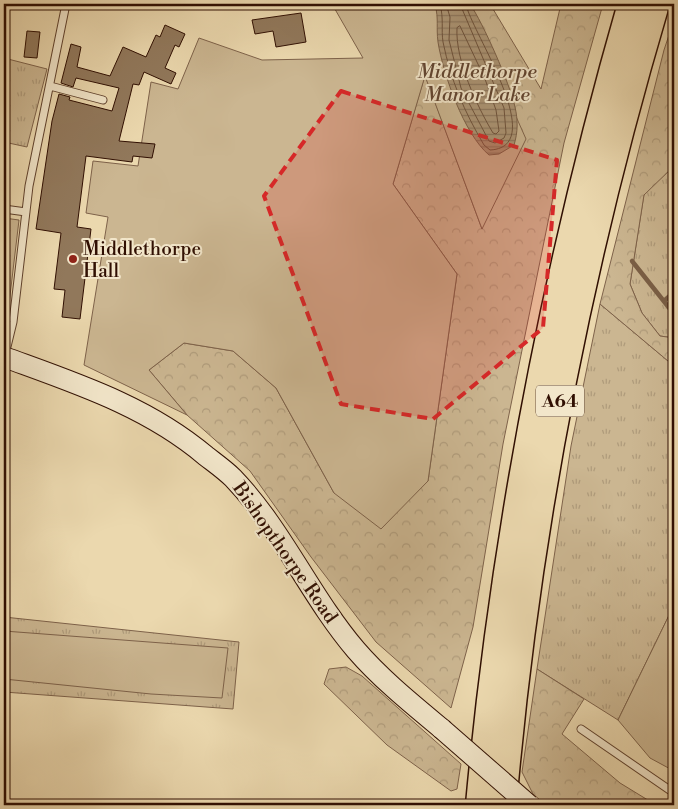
<svg xmlns="http://www.w3.org/2000/svg" width="678" height="809" font-family="'Libre Bodoni',serif">
	<style>
		.grass { fill: url(#grass-tufts); stroke: #7e624a }
		.forest { fill: url(#forest-crowns); stroke: #7e624a }
		.garden { fill: #cbb691; stroke: #7e624a }
		.water { fill: url(#water-rules); stroke: #7a5f46 }
		.lines { fill: none; stroke-linecap: round; stroke-linejoin: round }
		.shore { stroke: #6e523b; stroke-width: 1 }
		.stream { stroke: #7a5f46; stroke-width: 4.5 }
		.building { fill: #91785b; stroke: #300f02 }
		.lane-casing { stroke: #5f412d; stroke-width: 9 }
		.secondary-casing { stroke: #300f02; stroke-width: 22 }
		.highway-casing { stroke: #300f02; stroke-width: 29 }
		.lane { stroke: #f2e6ca; stroke-width: 7 }
		.secondary { stroke: #f2e6ca; stroke-width: 20 }
		.highway { stroke: #ebd8ae; stroke-width: 26 }
		.secondary-bridge-casing { stroke: #300f02; stroke-width: 22; stroke-linecap: butt }
		.secondary-bridge { stroke: #f2e6ca; stroke-width: 20 }
		.marked { fill: #d62828; fill-opacity: 0.2; stroke: #d62828; stroke-width: 4; stroke-dasharray: 10 6; stroke-linejoin: round }
		.poi-dot { fill: #8f2418; stroke: #f2e6ca; stroke-width: 2 }
		.labels { text-anchor: middle; stroke-width: 4; stroke-linejoin: round; paint-order: stroke }
		.shield { fill: #f2e6ca; stroke: #6a503e; stroke-width: 1 }
		.shield-label { font-size: 18px; font-weight: bold; fill: #300f02 }
		.poi-label { font-size: 19px; fill: #300f02; stroke: #f2e6ca; text-anchor: start }
		.street-label { font-size: 19px; fill: #300f02; stroke: #f2e6ca }
		.water-label { font-size: 20px; font-style: italic; fill: #614430; stroke: #f2e6ca }
	</style>
	<defs>
		<pattern id="grass-tufts" width="24" height="20" patternUnits="userSpaceOnUse" patternTransform="scale(1.25)"><rect width="24" height="20" fill="#cbb691"/><path d="M3 7l-1-3M5 7V3M7 7l1-3M15 17l-1-3M17 17v-4M19 17l1-3" fill="none" stroke="#af9b7b"/></pattern>
		<pattern id="forest-crowns" width="20" height="18" patternUnits="userSpaceOnUse" patternTransform="scale(1.25)"><rect width="20" height="18" fill="#cbb691"/><path d="M2 6a3 3 0 1 1 6 0M12 15a3 3 0 1 1 6 0" fill="none" stroke="#af9b7b"/></pattern>
		<pattern id="water-rules" width="6" height="5" patternUnits="userSpaceOnUse" patternTransform="scale(1.25)"><rect width="6" height="5" fill="#ab9474"/><path d="M0 2.5h6" fill="none" stroke="#8c775d"/></pattern>
	</defs>
	<rect width="100%" height="100%" fill="#ebd8ae"/>
	<filter id="stains"><feTurbulence type="fractalNoise" baseFrequency=".004" numOctaves="4"/><feColorMatrix values="0 0 0 0 .2 0 0 0 0 .09 0 0 0 0 .02 0 0 0 .5 -.17"/></filter>
	<radialGradient id="worn" r=".72"><stop offset=".6" stop-color="#630" stop-opacity="0"/><stop offset="1" stop-color="#630" stop-opacity=".3"/></radialGradient>
	<path class="grass" d="M4 58 47 69 27 147 4 142Z
		M674 166V338L660 336 642 313 630 284 644 194Z
		M4 218 19 220 9 304 4 317Z
		M600 304 674 366V605L618 720 537 669 571 446Z
		M4 617 239 642 233 709 4 692Z"/>
	<path class="forest" d="M466 4H490L541 89 561 4H603L564 143 503 444 473 627 451 708 376 642 311 557 250 471 187 415 149 370 184 343 233 351 276 388 334 493 428 481 457 274 393 184 425 75 482 229Z
		M674 20V166L644 195 630 284 642 313 660 336 674 338V366L600 304 664 50Z
		M346 667 362 676 461 764 457 789 451 791 387 745 324 684 329 669Z
		M537 669 584 699 562 734 620 783 656 805H546L533 794 522 772Z"/>
	<path class="garden" d="M332 4H466L526 139 482 229 425 76 393 184 457 274 428 481 381 529 334 493 276 388 233 351 184 343 149 370 187 415 84 365 108 217 86 213 93 161 138 166 151 82 178 89 199 38 262 60 363 58Z
		M674 605V771L650 758 618 720Z
		M4 631 228 648 222 698 151 694 4 679Z"/>
	<path class="water" d="M435 4H470C483 23 510 84 515 107 518 120 518 132 514 145L499 154 489 155C464 134 443 74 438 42 436 27 439 20 435 4Z"/>
	<g class="lines">
		<path class="shore" d="M440 4C444 19 441 29 443 42 451 81 464 111 484 145L490 150C551 147 469 28 466 4
			M446 4 450 17 449 40 461 88 489 141 495 143 504 138 506 133 504 108 460 4
			M460 26 485 79 496 110 499 131 496 134 493 133C477 106 455 60 457 28Z"/>
		<path class="stream" d="M632 261 674 314
			M664 301 674 292"/>
	</g>
	<path class="building" d="M301 13 306 42 276 47 273 31 255 34 252 20Z
		M165 25 185 34 179 47 175 45 165 68 176 73 171 84 144 72 139 85 133 84 119 141 155 144 152 158 133 156 132 162 86 156 77 227 91 229 80 319 62 317 65 290 54 289 61 233 36 229 52 121 59 94 70 97 69 100 112 111 119 88 76 78 73 87 61 83 71 44 81 47 77 67 110 76 123 47 146 57 156 35 160 37Z
		M27 31 40 32 37 58 24 57Z"/>
	<g class="lines">
		<g class="lane-casing">
			<path id="lane" d="M50 86 103 100
				M4 209 26 212
				M5 355 13 322 29 186 66 4
				M581 729 674 793"/>
		</g>
		<g class="secondary-casing">
			<path id="secondary" d="M4 357C75 383 147 406 206 456 215 463 225 470 233 478 282 529 310 596 356 650 381 679 412 704 442 729"/>
		</g>
		<g class="highway-casing">
			<path id="highway" d="M479 805C504 534 556 265 631 4
				M503 805C526 535 579 264 656 4"/>
		</g>
		<use href="#lane" class="lane"/>
		<use href="#secondary" class="secondary"/>
		<use href="#highway" class="highway"/>
		<g class="secondary-bridge-casing">
			<path id="secondary-bridge" d="M442 729 529 805"/>
		</g>
		<use href="#secondary-bridge" class="secondary-bridge"/>
	</g>
	<path class="marked" d="M341 91 557 160 543 328 433 419 341 404 264 196Z"/>
	<circle class="poi-dot" cx="73" cy="259" r="5"/>
	<g class="labels">
		<rect class="shield" x="536" y="385.5" width="48" height="31" rx="4"/>
		<g class="shield-label">
			<text x="560" y="407">A64</text>
		</g>
		<g class="poi-label">
			<text x="83" y="255">Middlethorpe<tspan x="83" dy="22">Hall</tspan></text>
		</g>
		<g class="street-label">
			<text transform="translate(286 552) rotate(55)" y="7">Bishopthorpe Road</text>
		</g>
		<g class="water-label">
			<text x="477" y="78">Middlethorpe<tspan x="477" dy="23">Manor Lake</tspan></text>
		</g>
	</g>
	<rect width="678" height="809" fill="none" stroke="#ebd8ae" stroke-width="20"/>
	<rect x="5" y="5" width="668" height="799" fill="none" stroke="#300f02" stroke-width="2.5"/>
	<rect x="10" y="10" width="658" height="789" fill="none" stroke="#300f02"/>
	<rect width="100%" height="100%" filter="url(#stains)"/>
	<rect width="100%" height="100%" fill="url(#worn)"/>
</svg>
